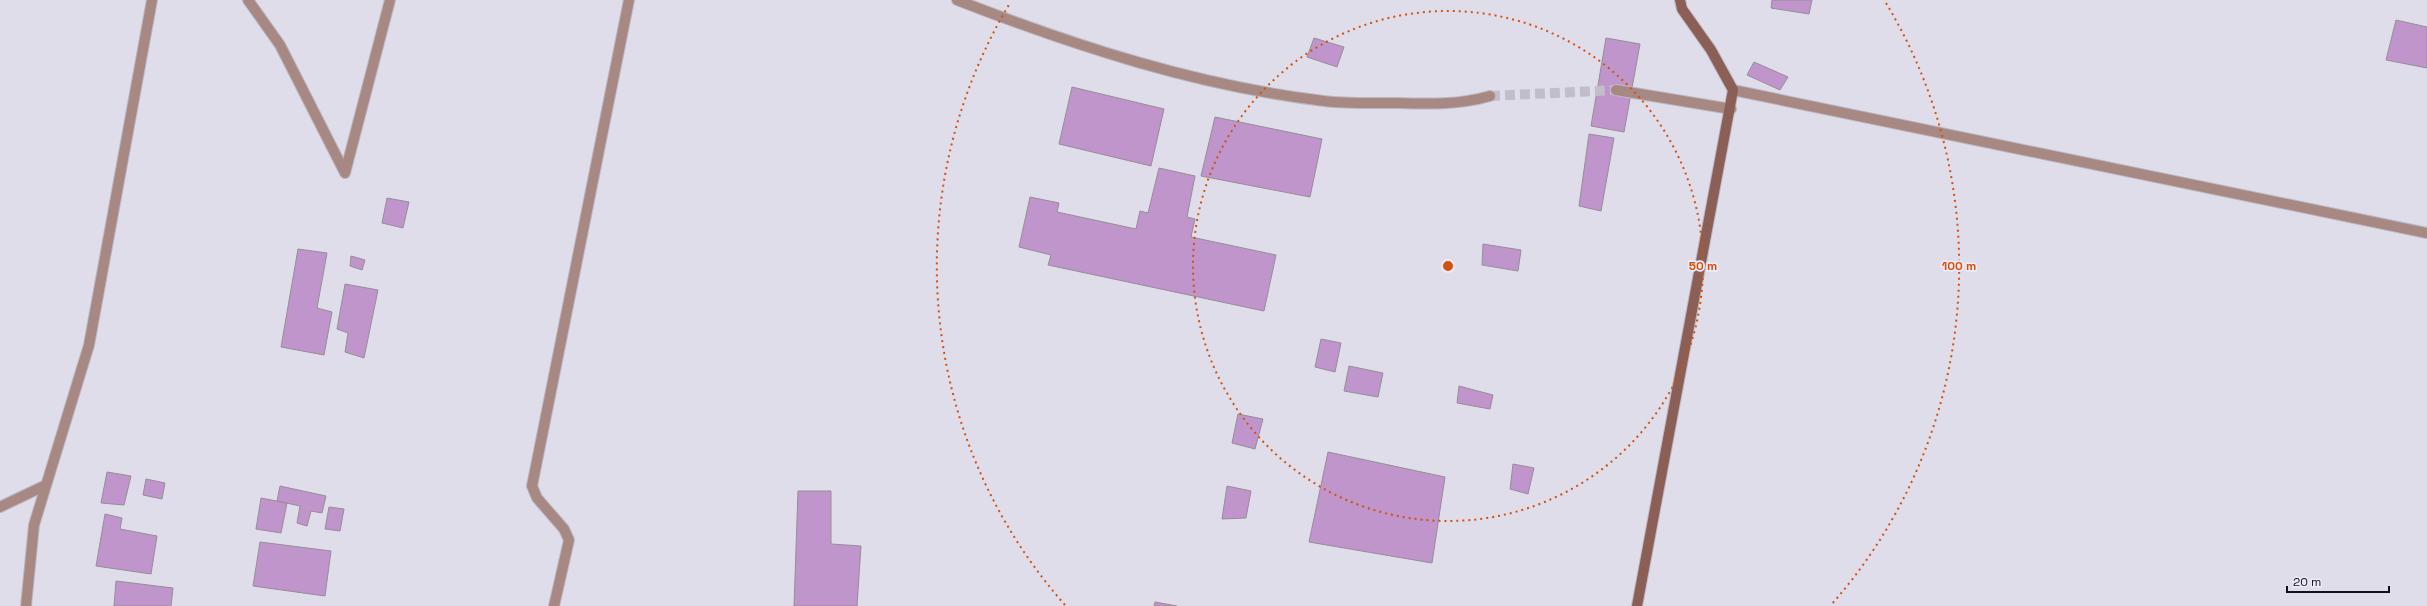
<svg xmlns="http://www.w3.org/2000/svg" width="2427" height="606" font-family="'Space Grotesk',sans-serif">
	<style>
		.building { fill: #bf95cb; stroke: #968d98 }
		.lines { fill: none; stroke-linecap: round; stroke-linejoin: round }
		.street-tunnel { stroke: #c1beca; stroke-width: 10; stroke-dasharray: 10 5; stroke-linecap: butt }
		.street-casing { stroke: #bbb8c4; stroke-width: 12 }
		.secondary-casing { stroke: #bbb8c4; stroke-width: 12 }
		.street { stroke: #a88882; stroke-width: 10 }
		.secondary { stroke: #8b5e56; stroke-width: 10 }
		.ring { fill: none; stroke: #d2520d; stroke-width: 2; stroke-dasharray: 2 4 }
		.centre { fill: #d2520d; stroke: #edeaf7; stroke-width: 2 }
		.ring-label { font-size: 12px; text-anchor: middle; font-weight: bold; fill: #d2520d; stroke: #edeaf7; stroke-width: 3.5; stroke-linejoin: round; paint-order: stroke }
	</style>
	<rect width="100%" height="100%" fill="#e0ddea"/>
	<path class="building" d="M1772 0H1812L1809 14 1771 8Z
		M2396 20 2427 27V68L2386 60Z
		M1314 38 1344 47 1337 67 1307 57Z
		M1606 38 1640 44 1624 132 1591 126Z
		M1754 62 1788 77 1780 90 1747 75Z
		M1072 87 1164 109 1151 166 1059 144Z
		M1215 117 1322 139 1310 197 1201 176Z
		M1589 134 1614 138 1601 211 1579 206Z
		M1159 168 1195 176 1187 217 1195 219 1191 237 1276 255 1264 311 1048 265 1051 255 1019 247 1030 197 1059 203 1057 212 1136 229 1140 211 1148 213Z
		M387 198 409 202 403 228 382 223Z
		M1483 244 1521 250 1518 271 1482 265Z
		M298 249 327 253 317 308 332 312 324 355 281 347Z
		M351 256 365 260 362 270 350 266Z
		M345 284 378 290 364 358 345 352 348 333 337 329Z
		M1321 339 1341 343 1335 372 1315 367Z
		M1349 366 1383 373 1378 397 1344 391Z
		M1459 386 1493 395 1490 409 1457 403Z
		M1238 414 1263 419 1255 449 1232 443Z
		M1328 452 1445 477 1432 563 1309 542Z
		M1513 464 1534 468 1528 494 1510 489Z
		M107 472 131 476 124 505 101 503Z
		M146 479 165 483 162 499 143 495Z
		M280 486 326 496 322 513 311 511 307 526 297 523 300 506 277 501Z
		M1227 486 1251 491 1246 518 1222 519Z
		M798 491H831V544L861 546 857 606H794Z
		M261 498 287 503 281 533 256 529Z
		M329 507 344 509 340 531 325 529Z
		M105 514 122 518 120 529 157 536 151 574 96 566Z
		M260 542 331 551 325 596 253 586Z
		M116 581 173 588 171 606H114Z
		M1155 602 1177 606H1154Z"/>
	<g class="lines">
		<path class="street-tunnel" d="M1490 96 1616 90"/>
		<g class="street-casing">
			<path id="street" d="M248 0 280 45 345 173
				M957 0C1075 46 1198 86 1324 101 1348 104 1373 103 1397 103 1428 104 1459 105 1490 96
				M1616 90 1731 109
				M1733 90 2427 233
				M345 173 390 0
				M0 507 46 485
				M26 606 34 525 89 345 152 0
				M554 606 569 540 564 529 537 498 532 486 629 0"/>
		</g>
		<g class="secondary-casing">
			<path id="secondary" d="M1637 606 1733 90 1711 50 1682 9 1680 0"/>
		</g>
		<use href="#street" class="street"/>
		<use href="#secondary" class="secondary"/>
	</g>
	<g class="ring">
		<circle cx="1448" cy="266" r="255"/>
		<path d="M1065 605A511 511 0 0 1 1010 3M1886 3A511 511 0 0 1 1831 605"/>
	</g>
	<circle cx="1448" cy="266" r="6" class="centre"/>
	<g class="ring-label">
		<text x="1703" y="270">50 m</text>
		<text x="1959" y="270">100 m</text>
	</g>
	<path d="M2287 586v6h102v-6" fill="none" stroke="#111015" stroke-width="2"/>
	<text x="2293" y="586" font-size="12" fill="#111015" stroke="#edeaf7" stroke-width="3" paint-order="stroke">20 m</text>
</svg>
